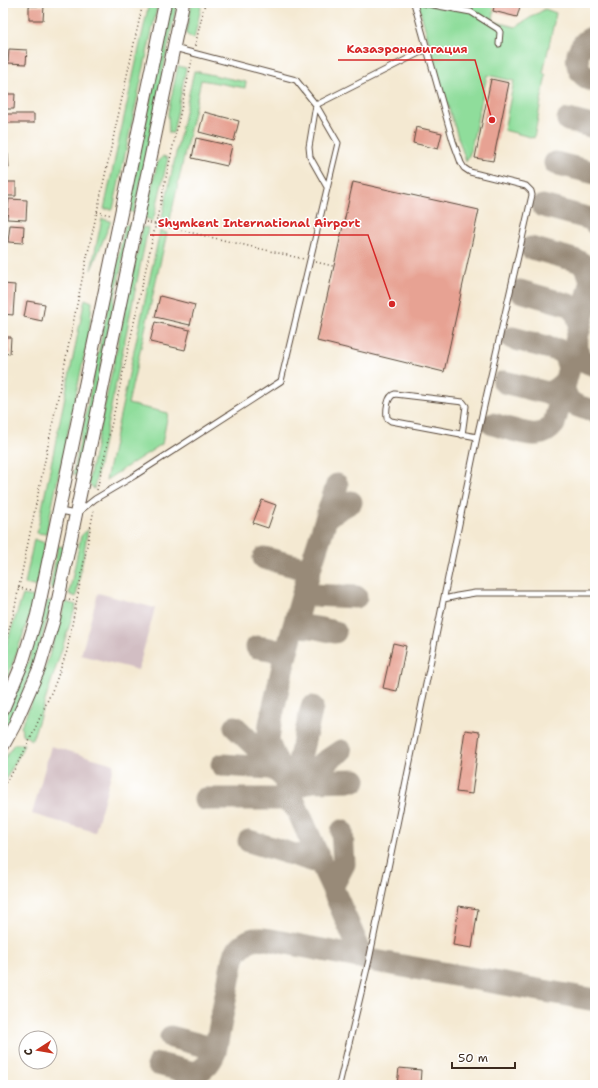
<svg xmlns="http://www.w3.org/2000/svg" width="598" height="1088" font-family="'Shantell Sans',sans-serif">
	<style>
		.industrial { fill: #d2bec3 }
		.green { fill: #8fdd9b; stroke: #65845c }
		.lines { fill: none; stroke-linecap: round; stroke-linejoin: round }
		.taxiway { stroke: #988a78; stroke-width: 23 }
		.building { fill: #e7a293 }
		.service-casing { stroke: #574739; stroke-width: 7 }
		.tertiary-casing { stroke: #574739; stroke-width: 14 }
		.path { stroke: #574739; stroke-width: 1.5; stroke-dasharray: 1 3; stroke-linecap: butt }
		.service { stroke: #fff; stroke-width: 5 }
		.tertiary { stroke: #fff; stroke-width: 12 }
		.leader { fill: none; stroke: #d62828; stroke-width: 1.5 }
		.callout-dot { fill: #d62828; stroke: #fff; stroke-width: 1.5 }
		.callout-label { font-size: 12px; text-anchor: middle; font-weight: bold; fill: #d62828; stroke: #fff; stroke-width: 3; stroke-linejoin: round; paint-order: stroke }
	</style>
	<rect width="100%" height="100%" fill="#fff"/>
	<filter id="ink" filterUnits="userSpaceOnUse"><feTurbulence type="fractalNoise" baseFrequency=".025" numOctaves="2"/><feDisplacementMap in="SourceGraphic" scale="8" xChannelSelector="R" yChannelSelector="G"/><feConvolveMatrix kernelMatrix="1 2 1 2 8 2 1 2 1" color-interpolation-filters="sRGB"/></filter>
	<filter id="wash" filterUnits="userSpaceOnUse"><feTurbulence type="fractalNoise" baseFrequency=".012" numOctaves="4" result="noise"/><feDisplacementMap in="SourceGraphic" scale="16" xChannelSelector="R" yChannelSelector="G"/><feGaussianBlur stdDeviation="0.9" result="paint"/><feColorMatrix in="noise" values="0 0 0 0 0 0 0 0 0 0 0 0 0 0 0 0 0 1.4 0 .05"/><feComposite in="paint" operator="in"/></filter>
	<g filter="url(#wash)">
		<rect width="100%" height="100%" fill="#f4e9d2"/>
		<path class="industrial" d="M98 593 155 608 138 670 81 655Z
			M51 746 114 764 95 832 32 814Z"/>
		<path class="green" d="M149 3H158L113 209H104Z
			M171 3H177L134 213 127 210Z
			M192 3H202L194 39 186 34Z
			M418 3H495L493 21 515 27 545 9 556 13 543 73 546 75 534 138 504 130 514 81 487 75 470 153 466 162 447 103 446 97 442 89Z
			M178 66 186 68 173 133H169L168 113Z
			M194 71 246 82 245 88 201 80 169 224 161 222Z
			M163 156 168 158 153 221 145 218 157 164Z
			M102 219 111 221 91 270Z
			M125 225H130L78 476 73 474Z
			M143 227 148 228 94 489 88 483Z
			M160 231 167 233 128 404 168 413 162 444 106 480Z
			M85 299 92 302 89 333 46 534 37 533Z
			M88 529 76 597 69 594 81 536Z
			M34 539 45 543 37 587 25 584Z
			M58 546 64 547 55 589 50 587Z
			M23 595 35 597 23 635 3 690V654Z
			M47 601H52L37 656 18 706 3 735V721L12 703 31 654Z
			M66 602 76 605 45 701 32 740 22 734 21 727 42 678Z
			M14 744H24L20 754 3 784V761Z"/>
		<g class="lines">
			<path class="taxiway" d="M595 37C572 43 571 76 595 81
				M568 120 595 127
				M555 163 595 173
				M543 206 591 219 595 223
				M531 248 578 261C587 266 590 274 591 285
				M520 291 569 305C577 312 579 318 580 328
				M577 338C576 354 579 361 595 365
				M569 368 595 269
				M504 382 547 393C555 391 560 387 566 380
				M564 385C564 405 579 407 595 411
				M493 424C504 427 528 436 538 434 545 433 550 429 554 424L569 368C566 359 566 355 558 350L512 338
				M327 516 351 502
				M264 558 303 568 307 572 308 576
				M302 599 307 596 312 595 356 597
				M293 629C303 623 324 630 335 632
				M257 647C269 649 281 648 284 662
				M312 707 291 795 297 787 305 783 312 781 355 780
				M235 727 280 770 321 863 332 887 363 958
				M222 765 269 768 273 769 282 775
				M280 770 268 742 270 724 284 662 293 629 312 562 337 485
				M295 782 341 751
				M205 799H283L292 804 296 808
				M249 841 321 863
				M332 887 344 864 342 831
				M171 1037 208 1047 211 1046 217 1042
				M158 1064 194 1073C205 1070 211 1062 215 1052L233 959C236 950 245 941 254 939 260 938 266 939 271 940L363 958 369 960 595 1000"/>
		</g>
		<g id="blocks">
			<path class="building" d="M495 3H521L517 17 493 11Z
				M29 6H44L43 20H29Z
				M9 49 27 50 26 64 8 63Z
				M491 79 509 83 493 161 475 158Z
				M3 94H15L14 109H3Z
				M204 112 239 121 234 141 199 132Z
				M3 114H34V123H3Z
				M416 127 442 133 438 149 413 143Z
				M196 138 232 146 227 166 192 158Z
				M8 154 9 168 3 169V155Z
				M3 182H16V196H3Z
				M353 182 479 210 444 372 317 341Z
				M9 199 27 200 26 220 7 219Z
				M10 225 24 226 23 243 8 242Z
				M3 284 15 285 13 315 3 314Z
				M160 296 195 305 190 325 155 317Z
				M27 301 45 304 42 321 24 317Z
				M155 322 190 330 185 350 150 342Z
				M3 337H11L10 354 3 353Z
				M262 500 276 505 268 528 253 523Z
				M393 643 406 646 397 691 383 688Z
				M465 730 480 732 472 794 456 792Z
				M459 906 478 909 472 948 453 945Z
				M399 1068 421 1070 420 1085H397Z"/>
		</g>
	</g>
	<g filter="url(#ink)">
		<use href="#blocks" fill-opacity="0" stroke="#574739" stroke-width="1"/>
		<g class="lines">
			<g class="service-casing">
				<path id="service" d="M422 3 471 12 498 29 500 32 499 44
					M327 187 310 157 309 147 316 105 427 49
					M462 435 466 406 463 402 395 394C387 396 386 410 387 418L391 421 477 437
					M60 511 76 514 95 499 134 476 281 381 338 143 316 105 296 80 174 48
					M444 599 457 596 475 593H595
					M339 1085 369 960 477 437 532 195 531 191 526 186 470 172 464 168 461 163 453 141 414 3"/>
			</g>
			<g class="tertiary-casing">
				<path id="tertiary" d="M3 709 22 664 37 615 165 3
					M3 746 14 726 39 669 54 619 183 3"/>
			</g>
			<path class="path" d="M195 46 205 3
				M97 212 111 215
				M146 222 304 259
				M316 262 333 266
				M97 490 192 60
				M18 588 32 590
				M69 599 77 601
				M3 649 13 616 83 275 143 3
				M3 786 14 770 28 744 55 684 67 651 94 509"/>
			<use href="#service" class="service"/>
			<use href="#tertiary" class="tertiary"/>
		</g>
	</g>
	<path class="leader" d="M492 120L475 60H338M392 304L368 235H150"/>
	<g class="callout-dot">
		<circle cx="492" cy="120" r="4"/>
		<circle cx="392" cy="304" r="4"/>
	</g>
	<g class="callout-label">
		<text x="407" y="53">Казаэронавигация</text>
		<text x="259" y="227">Shymkent International Airport</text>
	</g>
	<rect width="598" height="1088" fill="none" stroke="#fff" stroke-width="16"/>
	<g transform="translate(38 1050) rotate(258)"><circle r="19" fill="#ffffff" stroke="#b1aaa5"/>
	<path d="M0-3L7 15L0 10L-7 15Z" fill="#c8321e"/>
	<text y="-6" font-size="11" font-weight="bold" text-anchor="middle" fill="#3b2a1e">С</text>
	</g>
	<path d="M452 1062v6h63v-6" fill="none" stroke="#3b2a1e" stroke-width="2"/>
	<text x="458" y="1062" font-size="12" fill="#3b2a1e" stroke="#ffffff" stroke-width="3" paint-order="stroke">50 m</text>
</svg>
